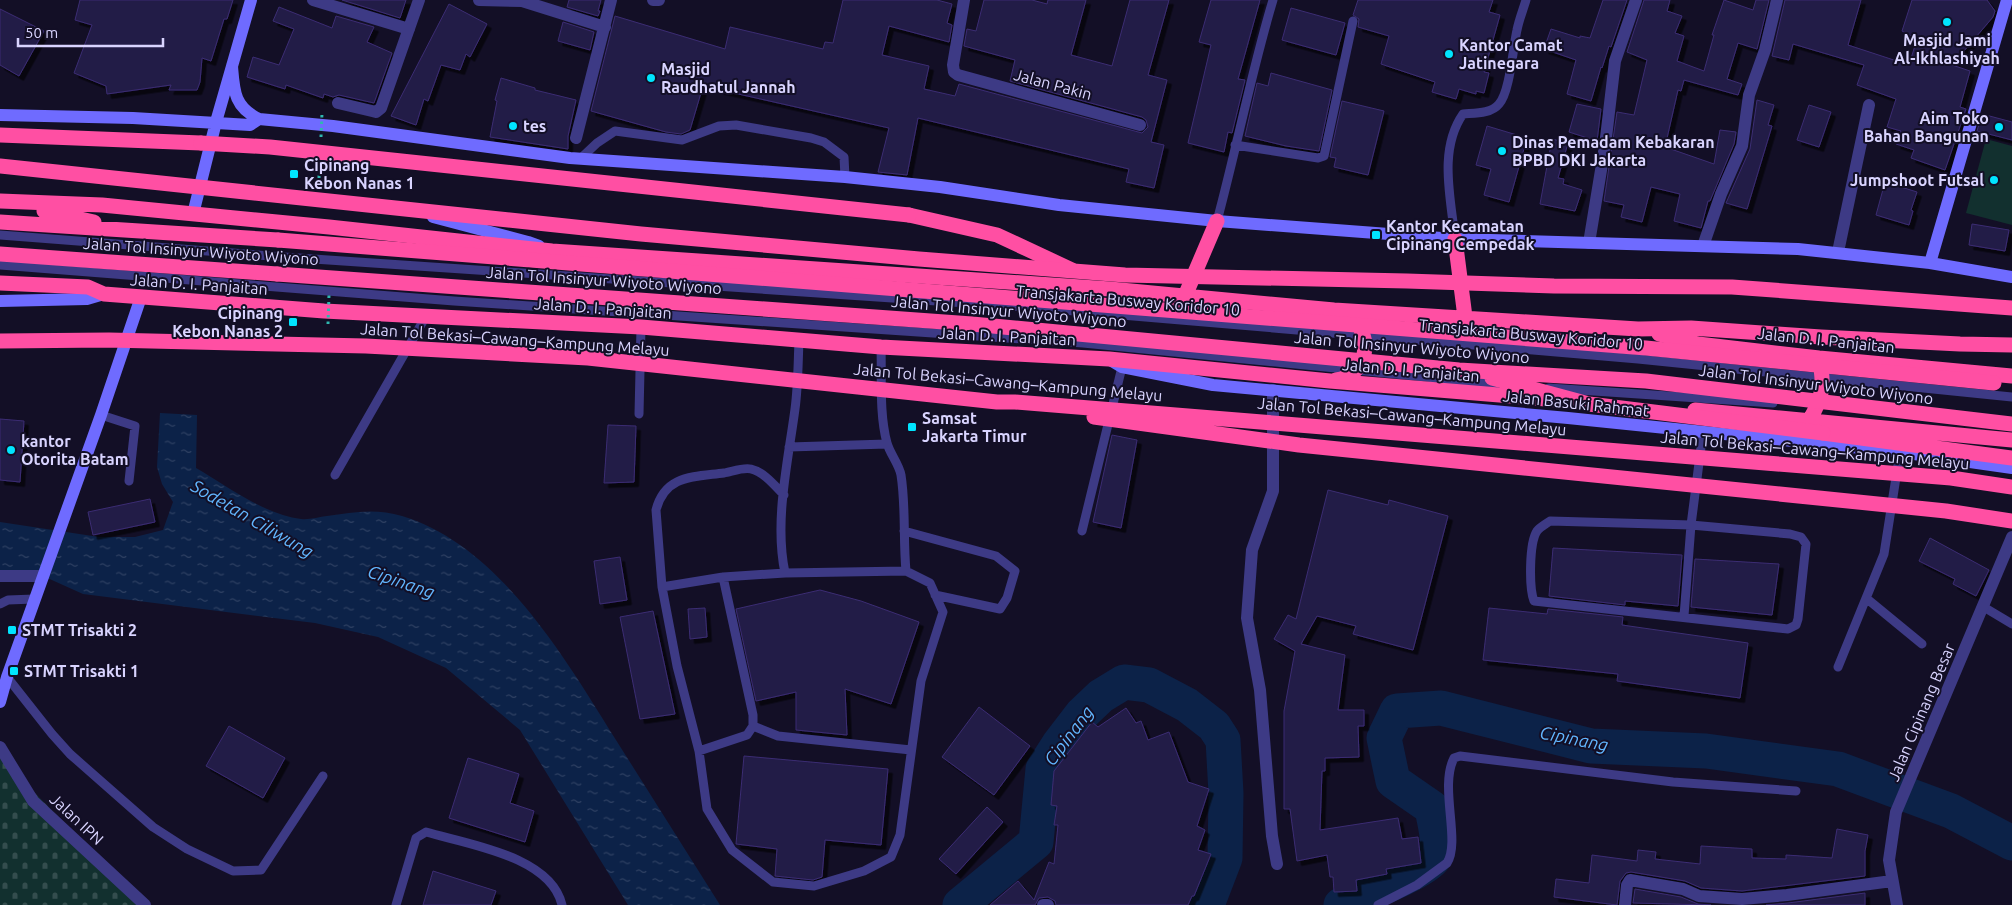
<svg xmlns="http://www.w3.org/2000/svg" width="2012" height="905" font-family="Ubuntu,sans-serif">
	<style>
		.green { fill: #12302f }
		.cemetery { fill: url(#cemetery-stones) }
		.water { fill: url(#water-ripples) }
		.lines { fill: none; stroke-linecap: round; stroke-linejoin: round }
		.river { stroke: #0c2248; stroke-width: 35 }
		.building { fill: #241b47; stroke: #3b2d73; filter: url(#shadow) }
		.lane { stroke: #3d3a85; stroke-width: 9 }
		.street { stroke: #3d3a85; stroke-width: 12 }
		.secondary { stroke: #6f6bff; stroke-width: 12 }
		.highway { stroke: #ff4fa3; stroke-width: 15 }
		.path-bridge { stroke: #2fb8b0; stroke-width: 3; stroke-dasharray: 2.5 4; stroke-linecap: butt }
		.highway-bridge { stroke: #ff4fa3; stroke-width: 15 }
		.poi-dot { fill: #00e5ff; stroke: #130f26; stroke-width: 2 }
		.labels { text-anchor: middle; stroke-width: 4; stroke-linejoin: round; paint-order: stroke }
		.poi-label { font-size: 16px; font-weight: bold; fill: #d9d4ff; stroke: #130f26; text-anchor: start }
		.street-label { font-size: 16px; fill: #d9d4ff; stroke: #130f26 }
		.water-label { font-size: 18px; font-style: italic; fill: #62b6ff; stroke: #130f26 }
	</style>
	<defs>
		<pattern id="cemetery-stones" width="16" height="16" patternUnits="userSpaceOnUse" patternTransform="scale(1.25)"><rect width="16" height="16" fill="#12302f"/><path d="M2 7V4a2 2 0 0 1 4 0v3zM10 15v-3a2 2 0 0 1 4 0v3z" fill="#344d4e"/></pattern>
		<pattern id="water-ripples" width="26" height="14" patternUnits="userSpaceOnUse" patternTransform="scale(1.25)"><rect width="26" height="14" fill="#0c2248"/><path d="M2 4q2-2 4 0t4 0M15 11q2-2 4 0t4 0" fill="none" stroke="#2f4163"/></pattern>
		<filter id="shadow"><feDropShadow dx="4.5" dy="4.5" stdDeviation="0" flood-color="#0009"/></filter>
	</defs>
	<rect width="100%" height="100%" fill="#130f26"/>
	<path class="green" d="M1986 139 2012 146V225L1966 213Z"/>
	<path class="cemetery" d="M0 758 146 905H0Z"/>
	<path class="water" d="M160 413 197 415 196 468C227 486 265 515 301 519 309 520 319 517 327 516 353 512 376 508 402 516 502 546 569 665 621 748 654 800 687 853 720 905H628L520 730 446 668 378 637 315 623 83 594 43 576H0V522L99 537H135L163 530 173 502 162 484 157 467Z"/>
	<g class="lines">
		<path class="river" d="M960 905 1036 842 1043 769 1059 744 1082 714 1101 696 1124 682 1149 685 1187 705 1214 726 1223 740 1226 793 1225 858 1207 905
			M1341 905C1361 896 1424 873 1434 858 1442 844 1434 822 1432 808L1393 781 1384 738 1397 711 1441 708 1591 746 1706 751 1838 769 1951 811 2012 843"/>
	</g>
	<path class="building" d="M80 0H233L227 19H224L211 61 202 58 200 82 197 90H169L171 85 107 94 106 86 74 73 92 25 75 20Z
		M342 0H406L400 18Z
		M569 0H601L598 11H600L598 16 567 7Z
		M843 0H937L952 4 947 23 952 25 949 42 889 26 882 55 929 66 924 89 955 96 959 84 1142 133 1148 127 1146 120 1142 117 1010 81 1015 60 964 46 967 29 976 31 984 0H1032L1047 4 1048 0H1086L1071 55 1112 66 1130 0H1169L1148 75 1167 80 1151 142 1164 145 1154 188 1126 182 1129 169 918 118 907 175 878 172 889 128 703 86 690 130 681 134 666 132 591 111 615 16 725 49 730 27 823 49 825 42 833 43Z
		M1211 0H1260L1238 79 1245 80 1232 133 1228 132 1224 152 1188 143 1211 45 1199 42Z
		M1358 0H1493L1489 12 1500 15 1484 72 1489 73 1484 93 1476 91V94L1459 89 1456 99 1432 92 1435 82 1381 64 1389 36 1358 27 1359 19 1353 15Z
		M1603 0H1627L1611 47 1609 46 1602 68 1601 67 1591 101 1567 94 1576 60 1544 49 1551 29 1580 38V36L1590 38Z
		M1644 0H1670L1667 11 1682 16 1675 33 1684 36 1677 61 1704 71 1714 35H1712L1724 0 1753 10 1756 0H1769L1757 49 1738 43 1727 79 1742 84 1738 95 1684 80 1681 91 1678 90 1665 147 1714 164 1720 130 1736 132 1734 144 1710 201H1708L1701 228 1674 221 1680 194 1651 187 1642 222 1621 217 1624 205 1604 201 1617 112 1634 115 1647 60 1627 52Z
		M1785 0H1861L1848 45 1909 65 1917 39 1902 31 1912 0H1987L1995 11 1993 17 1952 65 1970 71 1960 107 1966 109 1945 170 1911 158 1914 150 1896 144 1901 131 1887 127 1896 99 1857 85 1864 65 1793 44 1789 60 1772 56Z
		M449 4 487 24 470 57 466 54 460 70 441 65 428 101 424 99 416 125 391 116Z
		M279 7 332 28 336 16 374 27 367 42 392 53 374 103 339 95 333 97 324 94 323 98 286 85 285 89 247 77 253 57 279 65 294 29 273 21Z
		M1291 8 1345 23 1336 55 1282 40Z
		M0 9 44 31 19 76 0 65Z
		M563 22 594 32 590 50 558 41Z
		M1271 73 1332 90 1319 151 1286 146 1245 136 1257 83 1268 86Z
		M501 78 535 88V90L576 100 568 136V149L490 137 497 101 495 100Z
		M1757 100 1774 105 1768 125 1772 126 1747 209 1726 203 1750 149Z
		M1342 101 1384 111 1368 175 1334 167 1336 158 1330 157Z
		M1577 104 1601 109 1597 141 1569 132Z
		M1809 105 1831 112 1819 147 1797 140Z
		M1982 114 2012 122V140L1977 131Z
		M1487 126 1527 138 1509 202 1484 195 1491 169 1476 165Z
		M1552 139 1568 143 1558 178 1564 179 1563 184 1582 190 1575 211 1540 204Z
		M1885 182 1917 192 1911 210 1913 211 1909 225 1876 215Z
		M1972 224 2009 230 2005 251 1969 245Z
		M0 419 24 421 20 482 0 480Z
		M608 425 636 426 634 482 604 483Z
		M1112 435 1137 440 1121 528 1093 522Z
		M1328 490 1388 505 1389 500 1448 516 1413 650 1353 634 1356 626 1317 616 1301 644 1345 655 1338 710H1364V726H1358L1359 757 1325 758V771H1322L1320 830 1398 818 1402 839 1418 837 1421 863 1386 869 1387 874 1356 880 1357 891 1334 892 1333 877H1330L1327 855 1297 861 1290 809H1284V711L1295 651 1274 639 1288 615 1296 619Z
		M150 499 155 522 93 535 88 512Z
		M1930 538 1989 570 1976 596 1953 584 1955 579 1919 561Z
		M1553 548 1682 555 1678 606 1625 601V605L1549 596Z
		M620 557 627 600 600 604 594 561Z
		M1695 559 1779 564 1772 615 1691 607Z
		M820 590 861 601 919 622 891 704 845 689 847 735 796 730V692L756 701 736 609Z
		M705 608 707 637 690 639 688 609Z
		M1489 608 1547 614 1548 609 1623 617 1622 625 1748 643 1740 698 1617 681 1618 674 1483 660Z
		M653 611 675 714 640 719 620 617Z
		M979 707 1030 746 994 795 942 757Z
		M1126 708 1136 723 1141 721 1148 740 1169 732 1188 782 1209 789 1197 826 1205 830 1198 850 1211 854 1194 896H1192L1188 905H1056L1055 901 1048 897 1039 898 1035 905H990L1018 881 1034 900 1049 862 1054 864 1058 825H1054L1057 806 1051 805 1054 771 1092 722 1098 727Z
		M229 726 285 758 263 798 206 766Z
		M744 756 888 769 881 845 825 840 822 877 813 880 775 876 777 849 736 844Z
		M468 758 519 774 510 803 534 811 525 842 449 818Z
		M987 807 1003 822 956 874 939 859Z
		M1837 829 1868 835 1865 851V876L1742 891 1701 888 1685 881 1631 872 1626 873 1620 881 1617 905 1554 897 1556 879 1589 883 1592 855 1637 861 1638 850 1656 852 1655 859 1700 864 1701 846 1752 849V858L1786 859V855L1832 858Z
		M433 871 496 891 491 905H423Z
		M1635 889 1681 897 1698 904 1711 905 1633 903Z
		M1865 893V905H1766L1788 903Z"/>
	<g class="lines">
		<path class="lane" d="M1235 145 1318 158 1324 156 1353 21
			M580 159 597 143 615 131 682 140 719 126 736 125 811 138 824 142 844 157 845 177
			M1217 221C1237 147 1251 73 1273 0
			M0 235 284 257 1027 307 1638 359 2012 397
			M1455 239C1451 198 1438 150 1463 114 1475 113 1491 114 1499 104 1510 92 1513 47 1517 30 1519 20 1523 10 1526 0
			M0 265 454 301 1083 343 1496 384
			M881 347C882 378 879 413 887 443 890 454 899 464 901 475 906 507 903 539 906 571
			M1549 388 1773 403
			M639 414 641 327
			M101 415 135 426 129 481
			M789 447 887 444
			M335 475 426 316
			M904 531 996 556 1015 571 1007 598 1000 609 935 595
			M1082 531 1122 367
			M785 573 906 571 930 583 943 612 921 681 900 835 891 857 864 871 814 886 773 882 732 850 707 809 699 751 677 666 662 587 723 577 785 573C774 521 788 462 795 409 798 387 798 364 799 341
			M662 587 656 510C665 475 693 477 724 473 731 472 743 467 751 469 764 472 775 486 784 495
			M1866 598 1922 644
			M0 604 8 600 34 599
			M1982 606 2012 624
			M1684 616 1691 525 1790 534 1801 537 1806 544 1798 619 1796 625 1788 629 1534 601C1529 588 1529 543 1537 531 1540 527 1546 524 1550 521L1691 525 1703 432
			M1838 667 1884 554 1900 452
			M7 677 52 734 70 754 153 827 187 849 233 871 261 870 323 776
			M753 726 778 736 911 750
			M699 751 747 735 753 726V715L723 577
			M396 905 416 838 426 832C467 844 551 856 562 905
			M1378 905 1417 885 1447 863C1461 841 1439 787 1454 758L1460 756 1673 782 1796 791"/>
		<path class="street" d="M313 0 409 29
			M479 0 522 1 605 27
			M653 0H659
			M964 0 953 65 954 72 958 75 1140 125
			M338 103 372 111 376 112 381 108 419 0
			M576 138 611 0
			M1589 243 1605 146 1615 61 1636 0
			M1703 246 1721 194 1742 146 1749 95 1765 50 1777 0
			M1838 252 1869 105
			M1273 390V491L1252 550 1247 618 1260 690 1272 836 1277 864
			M0 576H43
			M0 747 33 801 145 905
			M1043 905H1048
			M1625 905 1627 885 1630 880 1683 889 1699 896 1742 899 1787 895 1892 881
			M1897 905 1889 860 1896 812 2012 537"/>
		<path class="secondary" d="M232 66C234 91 234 107 259 119L333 126 570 158 845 177 940 187 1059 205 1217 221 1455 239 1798 249 1930 263 2012 277
			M0 115 133 118 250 125 259 119
			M193 214 216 122 251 0
			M433 217 528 242 539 246
			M1930 263 2007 0
			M0 301 87 299 104 294
			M1112 361 1122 367 1213 385 1568 418 1900 452 2012 468
			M0 702 7 677 101 415 141 297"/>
		<path class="highway" d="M0 135 201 143
			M0 201 102 205 329 227 552 251 1110 289 1334 310 1638 329 1691 328 1821 337 1960 344 2012 345
			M44 211 94 222
			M909 215 997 235 1072 270
			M0 222 278 240
			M1455 239 1465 317
			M0 254 277 274
			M0 283 88 287 104 294 324 311 641 327 881 347 1109 359 1330 381 1558 400
			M1185 296 1217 221
			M1659 334 1698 344 1819 358 2012 376
			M1336 380C1368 375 1374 336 1351 317
			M1695 410 2012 440
			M1809 421C1823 397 1825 385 1819 358
			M1823 433 2012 458"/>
		<path class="path-bridge" d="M321 137 322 113
			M319 169V184
			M328 324 329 295"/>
		<path class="highway-bridge" d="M201 143 270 147 909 215
			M0 166 641 234 919 259 1125 275 1407 281 1554 286 1732 287 2012 308
			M278 240 1646 348 1994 383
			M277 274 972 324 1459 370 1646 381 2012 424
			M0 341 109 340 366 346 588 358 997 402H1015L1951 478 2012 487
			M1492 378 1589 404 1823 433
			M1094 417 1299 445 1946 511 2012 521"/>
	</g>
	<g class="poi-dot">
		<circle cx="1947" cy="22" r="5"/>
		<circle cx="1449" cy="54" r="5"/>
		<circle cx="651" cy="78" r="5"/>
		<circle cx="513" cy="126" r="5"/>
		<circle cx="1999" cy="127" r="5"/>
		<circle cx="1502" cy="151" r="5"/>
		<rect x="289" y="169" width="10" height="10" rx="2.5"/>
		<circle cx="1994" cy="180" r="5"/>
		<rect x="1371" y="230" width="10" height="10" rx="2.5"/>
		<rect x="288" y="317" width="10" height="10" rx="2.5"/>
		<rect x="907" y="422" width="10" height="10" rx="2.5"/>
		<circle cx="11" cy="450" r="5"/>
		<rect x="7" y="625" width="10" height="10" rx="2.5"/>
		<rect x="9" y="666" width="10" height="10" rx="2.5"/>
	</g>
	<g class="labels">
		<g class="poi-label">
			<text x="1947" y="46" text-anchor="middle">Masjid Jami<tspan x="1947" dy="18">Al-Ikhlashiyah</tspan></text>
			<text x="1459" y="51">Kantor Camat<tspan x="1459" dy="18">Jatinegara</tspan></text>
			<text x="661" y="75">Masjid<tspan x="661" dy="18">Raudhatul Jannah</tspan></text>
			<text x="1989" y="124" text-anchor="end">Aim Toko<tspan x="1989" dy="18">Bahan Bangunan</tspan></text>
			<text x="523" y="132">tes</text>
			<text x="1512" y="148">Dinas Pemadam Kebakaran<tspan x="1512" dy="18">BPBD DKI Jakarta</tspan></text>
			<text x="304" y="171">Cipinang<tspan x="304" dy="18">Kebon Nanas 1</tspan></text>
			<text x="1984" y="186" text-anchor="end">Jumpshoot Futsal</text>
			<text x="1386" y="232">Kantor Kecamatan<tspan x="1386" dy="18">Cipinang Cempedak</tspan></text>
			<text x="283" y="319" text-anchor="end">Cipinang<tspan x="283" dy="18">Kebon Nanas 2</tspan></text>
			<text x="922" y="424">Samsat<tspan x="922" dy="18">Jakarta Timur</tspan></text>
			<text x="21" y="447">kantor<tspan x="21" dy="18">Otorita Batam</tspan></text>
			<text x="22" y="636">STMT Trisakti 2</text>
			<text x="24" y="677">STMT Trisakti 1</text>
		</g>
		<g class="street-label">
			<text transform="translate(1053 84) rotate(15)" y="6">Jalan Pakin</text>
			<text transform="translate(201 251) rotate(4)" y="6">Jalan Tol Insinyur Wiyoto Wiyono</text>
			<text transform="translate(604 280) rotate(4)" y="6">Jalan Tol Insinyur Wiyoto Wiyono</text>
			<text transform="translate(199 284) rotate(4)" y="6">Jalan D. I. Panjaitan</text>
			<text transform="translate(1128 300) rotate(5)" y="6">Transjakarta Busway Koridor 10</text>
			<text transform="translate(603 308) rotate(4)" y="6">Jalan D. I. Panjaitan</text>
			<text transform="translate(1009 311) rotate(5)" y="6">Jalan Tol Insinyur Wiyoto Wiyono</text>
			<text transform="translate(1531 334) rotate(5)" y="6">Transjakarta Busway Koridor 10</text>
			<text transform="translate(1007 336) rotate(3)" y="6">Jalan D. I. Panjaitan</text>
			<text transform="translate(515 339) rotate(4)" y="6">Jalan Tol Bekasi–Cawang–Kampung Melayu</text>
			<text transform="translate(1826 340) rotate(6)" y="6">Jalan D. I. Panjaitan</text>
			<text transform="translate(1412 347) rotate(5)" y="6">Jalan Tol Insinyur Wiyoto Wiyono</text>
			<text transform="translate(1411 370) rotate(5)" y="6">Jalan D. I. Panjaitan</text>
			<text transform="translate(1008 382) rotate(5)" y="6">Jalan Tol Bekasi–Cawang–Kampung Melayu</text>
			<text transform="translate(1816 384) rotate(7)" y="6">Jalan Tol Insinyur Wiyoto Wiyono</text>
			<text transform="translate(1576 403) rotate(6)" y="6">Jalan Basuki Rahmat</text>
			<text transform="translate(1412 416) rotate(5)" y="6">Jalan Tol Bekasi–Cawang–Kampung Melayu</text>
			<text transform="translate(1815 450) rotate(5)" y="6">Jalan Tol Bekasi–Cawang–Kampung Melayu</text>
			<text transform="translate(1921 712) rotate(-67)" y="6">Jalan Cipinang Besar</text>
			<text transform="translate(77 819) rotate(43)" y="6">Jalan IPN</text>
		</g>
		<g class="water-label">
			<text transform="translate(252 519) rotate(30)" y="6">Sodetan Ciliwung</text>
			<text transform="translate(401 582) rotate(19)" y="6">Cipinang</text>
			<text transform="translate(1069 736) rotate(-53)" y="6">Cipinang</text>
			<text transform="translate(1574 739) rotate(11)" y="6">Cipinang</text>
		</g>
	</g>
	<path d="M18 38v8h145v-8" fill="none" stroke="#d9d4ff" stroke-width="2.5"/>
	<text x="25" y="38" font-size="15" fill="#d9d4ff" stroke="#130f26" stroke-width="4" paint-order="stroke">50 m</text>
</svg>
